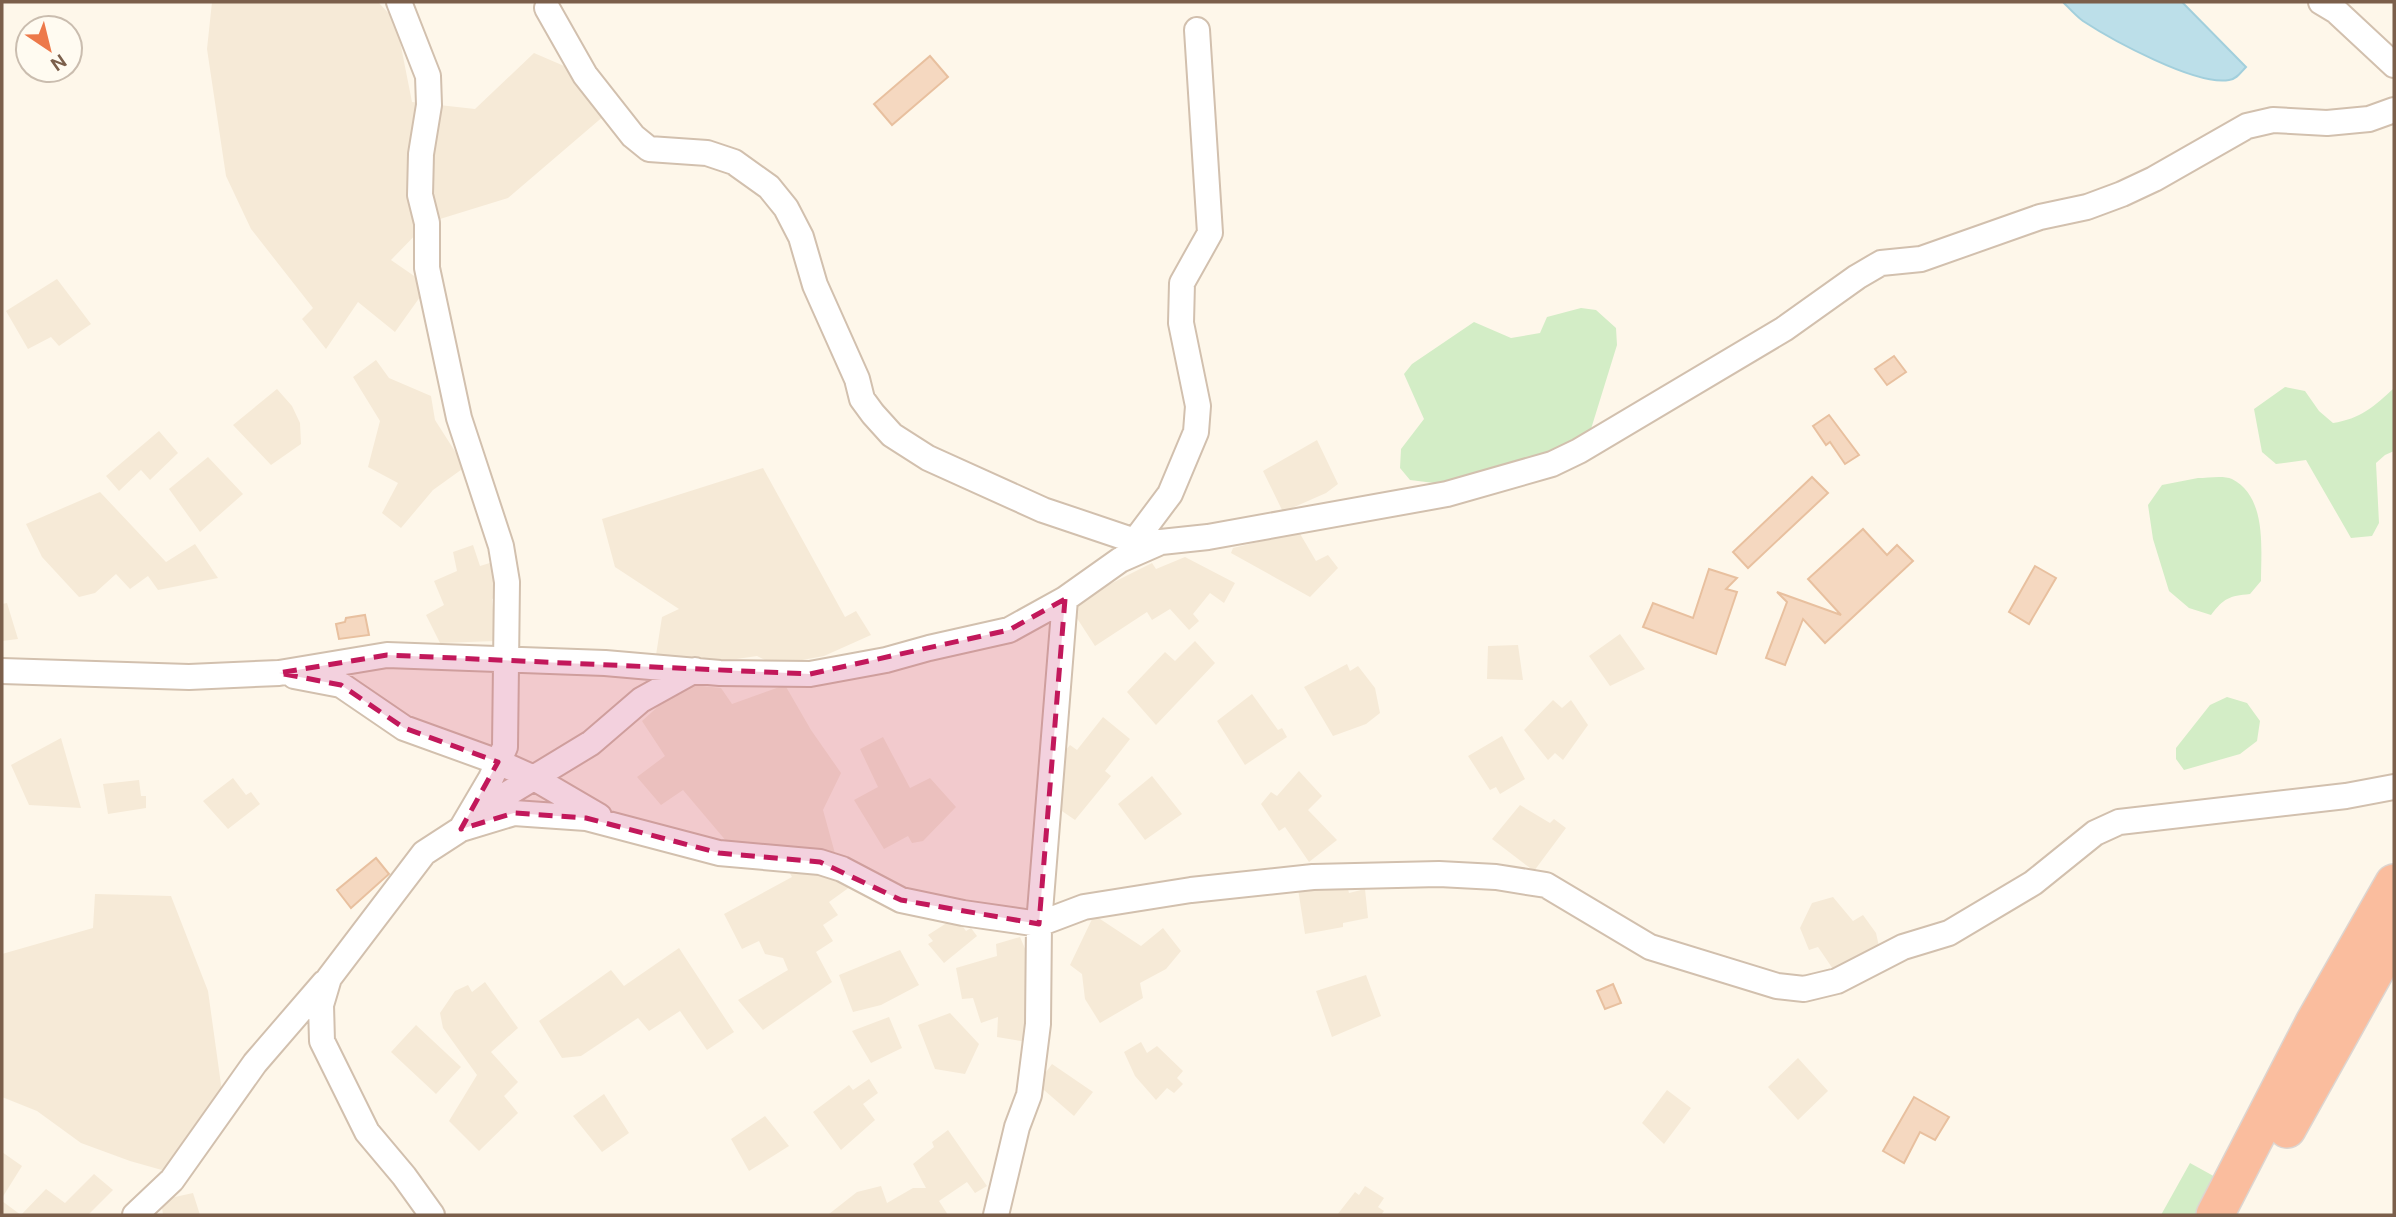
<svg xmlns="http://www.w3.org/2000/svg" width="2396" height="1217" font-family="'DM Sans',sans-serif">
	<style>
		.residential { fill: #f6ead7 }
		.green { fill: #d3edc6 }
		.water { fill: #bcdfe9; stroke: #a2cfdc; stroke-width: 2 }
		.building { fill: #f5d8c0; stroke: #e8c09f; stroke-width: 2 }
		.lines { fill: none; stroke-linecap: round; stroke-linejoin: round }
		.minor-casing { stroke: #d2c0ae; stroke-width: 28 }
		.highway-casing { stroke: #ddd5d0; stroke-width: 40 }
		.minor { stroke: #fff; stroke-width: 24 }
		.highway { stroke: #fabd9e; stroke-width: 37 }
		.marked { fill: #c2185b; fill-opacity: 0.2; stroke: #c2185b; stroke-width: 5; stroke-dasharray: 14 9; stroke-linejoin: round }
	</style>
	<rect width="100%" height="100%" fill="#fef7ea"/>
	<path class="residential" d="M212 2H378L396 21 412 102 475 109 534 53 585 75 612 109 508 198 427 223 391 260 420 280 425 290 395 332 358 302 326 349 302 319 313 308 251 229 226 176 207 49Z
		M57 279 91 324 59 346 51 337 28 349 6 311Z
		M376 360 389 378 431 396 435 420 465 467 433 490 401 528 382 513 398 483 368 467 380 421 353 377Z
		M277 389 292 406 300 423 301 444 271 465 233 425Z
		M159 431 178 453 150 480 141 470 119 491 106 476Z
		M1317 440 1338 484 1326 493 1283 512 1263 471Z
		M208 457 243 494 200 532 169 489Z
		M763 468 845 617 856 611 871 635 824 656 775 665 757 656 716 662 656 655 662 617 679 609 615 567 602 519Z
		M100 492 166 562 195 544 218 578 158 590 148 576 130 589 116 574 95 593 79 597 42 557 26 524Z
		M1299 532 1316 561 1328 555 1338 568 1310 597 1231 553 1233 548Z
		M473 545 480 566 493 562 500 596 492 599 496 641 440 643 426 615 444 605 434 581 457 571 453 552Z
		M1185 557 1235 583 1224 603 1210 593 1193 614 1199 621 1189 630 1170 609 1152 620 1147 612 1095 646 1071 609 1096 591 1152 563 1156 569Z
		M7 603 18 639 2 641V604Z
		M1620 634 1645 669 1610 686 1589 656Z
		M1195 641 1215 663 1156 725 1127 692 1165 652 1175 661Z
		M1518 645 1523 680 1487 679 1488 646Z
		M1347 664 1350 671 1358 666 1375 688 1380 713 1366 724 1333 736 1304 687Z
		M683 684 721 688 732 704 785 685 811 730 841 773 823 810 836 857 727 842 683 790 661 805 637 777 665 756 642 721Z
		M1252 694 1278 730 1282 728 1287 737 1245 765 1217 721Z
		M1553 700 1562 708 1571 700 1588 725 1563 760 1555 753 1548 760 1524 730Z
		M1103 717 1130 739 1105 771 1111 776 1075 820 1059 809 1061 756 1070 745 1077 750Z
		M1502 736 1525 779 1500 794 1496 787 1490 790 1468 756Z
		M883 737 910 788 930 778 956 807 923 841 912 843 908 836 884 849 854 800 878 787 860 749Z
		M61 738 81 808 29 805 11 765Z
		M1299 771 1322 796 1308 810 1337 840 1309 862 1285 827 1279 831 1261 804 1271 792 1277 796Z
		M1152 776 1182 814 1145 840 1118 804Z
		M233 778 246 795 251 792 260 804 228 829 203 801Z
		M139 780 141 796H146V808L108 814 103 784Z
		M1520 805 1550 823 1554 819 1566 828 1534 871 1492 839Z
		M788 870 826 873 854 884 829 902 838 915 823 925 833 941 816 952 832 982 763 1030 738 1000 788 970 783 958 765 954 759 941 742 949 724 914 792 877Z
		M1346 881 1349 893 1365 889 1368 918 1343 923V927L1305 934 1298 889Z
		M95 894 171 896 208 991 224 1106 176 1174 130 1161 81 1143 37 1111 2 1097V954L93 928Z
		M1833 897 1853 921 1863 915 1876 933 1880 951 1835 972 1818 947 1809 950 1800 928 1812 903Z
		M1094 915 1141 946 1163 928 1181 951 1166 969 1140 983 1143 998 1100 1023 1085 999 1082 974 1070 965Z
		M956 917 966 931 971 928 977 936 944 963 928 944 933 941 928 935Z
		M1020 937 1032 965 1027 1042 997 1037 998 1017 981 1023 973 998 962 999 956 968 997 956 996 944Z
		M679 948 734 1032 707 1050 680 1011 649 1031 638 1018 581 1056 562 1058 539 1021 611 970 624 986Z
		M900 950 919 985 881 1005 853 1012 839 975Z
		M1366 975 1381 1016 1332 1037 1316 991Z
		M485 982 518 1028 491 1052 518 1082 504 1096 518 1113 479 1151 449 1121 477 1075 443 1028 440 1013 455 991 468 985 472 992Z
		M950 1013 979 1044 965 1074 935 1069 918 1025Z
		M889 1017 902 1048 871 1063 852 1031Z
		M416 1025 461 1067 436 1094 391 1052Z
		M1141 1042 1147 1053 1157 1046 1183 1071 1177 1078 1183 1084 1174 1093 1167 1088 1156 1100 1135 1076 1124 1052Z
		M1798 1058 1828 1091 1798 1120 1768 1087Z
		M1052 1064 1093 1092 1074 1116 1037 1084Z
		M869 1079 878 1093 863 1104 875 1120 841 1150 813 1112 849 1085 853 1090Z
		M1667 1090 1691 1108 1664 1144 1642 1123Z
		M604 1094 629 1133 602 1152 573 1116Z
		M765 1116 789 1146 749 1171 731 1139Z
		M948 1130 987 1186 975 1193 967 1182 939 1201 948 1215 829 1214 857 1192 881 1186 887 1203 913 1188H926L913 1164 934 1147 932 1142Z
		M2 1152 22 1166 2 1198Z
		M94 1174 113 1190 88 1215H2V1201L21 1215 46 1189 65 1203Z
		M1365 1186 1384 1198 1378 1207 1384 1211 1381 1215H1337L1355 1192 1359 1195Z
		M193 1193 200 1215H163L161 1200Z"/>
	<path class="green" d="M1581 308 1596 310 1616 328 1617 345 1591 429 1579 439 1559 453 1442 484 1410 480 1400 468 1401 449 1424 419 1404 374 1412 364 1474 322 1511 338 1540 333 1547 317Z
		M2285 387 2305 391 2319 411 2333 423C2360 419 2375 406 2394 388V451L2385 455 2376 463 2379 523 2372 536 2351 538 2306 460 2276 464 2262 452 2254 409Z
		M2198 478C2208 478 2223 475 2232 479 2267 497 2261 548 2261 581L2250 594C2229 596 2224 598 2211 615L2189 608 2169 591 2153 539 2148 505 2162 485Z
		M2227 697 2247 703 2260 721 2257 741 2240 754 2184 770 2176 759V748L2210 705Z
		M2190 1163 2228 1184 2210 1215H2161Z"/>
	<path class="water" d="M2063 2H2182L2246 67C2241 72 2237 79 2229 80 2196 86 2112 40 2083 21 2076 16 2069 8 2063 2Z"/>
	<path class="building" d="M930 56 948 77 892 125 874 104Z
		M1894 356 1906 372 1887 385 1875 369Z
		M1829 415 1859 455 1845 464 1830 442 1826 445 1813 426Z
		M1812 477 1828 493 1748 568 1733 552Z
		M1863 529 1887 555 1897 545 1913 561 1825 643 1803 619 1785 665 1766 658 1787 602 1777 592 1841 615 1808 579Z
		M2035 566 2056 578 2029 624 2009 612Z
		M1709 569 1737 578 1726 589 1737 592 1716 654 1643 627 1653 603 1693 618Z
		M365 615 369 635 339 639 336 624 345 622 346 618Z
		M376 858 389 874 351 908 337 890Z
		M1613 984 1621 1003 1605 1009 1597 991Z
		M1914 1097 1949 1117 1935 1140 1920 1132 1904 1163 1883 1151Z"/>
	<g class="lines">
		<g class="minor-casing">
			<path id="minor" d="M399 2 428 76 429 105 421 154 420 195 427 223V268L459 418 501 546 507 582 505 747 491 778 461 829 507 794 591 743 641 700 695 670
				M2321 2 2336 11 2394 65
				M547 8 585 75 633 136 649 149 707 153 734 162 769 187 786 208 801 237 815 285 857 379 862 399 873 414 892 435 928 458 1043 510 1135 541 1160 542
				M1128 550 1170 494 1196 432 1198 406 1181 323 1182 283 1210 233 1197 30
				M2 671 189 677 279 673 387 655 605 663 720 673 810 674 886 660 929 648 1009 630 1065 599 1120 560 1161 542 1208 537 1447 494 1552 464 1579 451 1784 329 1857 277 1881 263 1921 259 2040 217 2087 207 2122 194 2154 179 2247 126 2273 120 2327 123 2369 119 2394 110
				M294 676 341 685 404 728 498 762 534 778 599 816
				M135 1215 172 1180 255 1063 324 983
				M432 1215 404 1176 367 1132 322 1041 321 1005 329 978 424 853 461 829 514 813 586 818 719 853 820 862 842 869 901 900 963 913 1039 924 1084 907 1191 890 1313 877 1439 874 1496 877 1546 885 1650 947 1777 986 1804 989 1837 981 1903 947 1949 933 2033 883 2095 833 2119 822 2346 796 2394 787
				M996 1215 1017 1127 1029 1095 1038 1024 1039 924 1065 599"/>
		</g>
		<g class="highway-casing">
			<path id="highway" d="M2287 1129 2394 937
				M2215 1215 2314 1023 2394 883"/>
		</g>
		<use href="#minor" class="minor"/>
		<use href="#highway" class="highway"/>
	</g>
	<path class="marked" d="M1065 599 1039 924 901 900 820 862 719 853 586 818 514 813 461 829 498 762 404 728 341 685 279 673 387 655 810 674 1009 630Z"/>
	<rect width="2396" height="1217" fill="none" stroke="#7b5f4b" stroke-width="7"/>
	<g transform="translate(49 49) rotate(145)"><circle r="33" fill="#fffbf1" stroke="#cabdaf" stroke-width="2"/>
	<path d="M0-5L12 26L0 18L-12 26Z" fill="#ed794a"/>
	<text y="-10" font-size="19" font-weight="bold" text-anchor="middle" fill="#7b5f4b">N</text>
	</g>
</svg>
